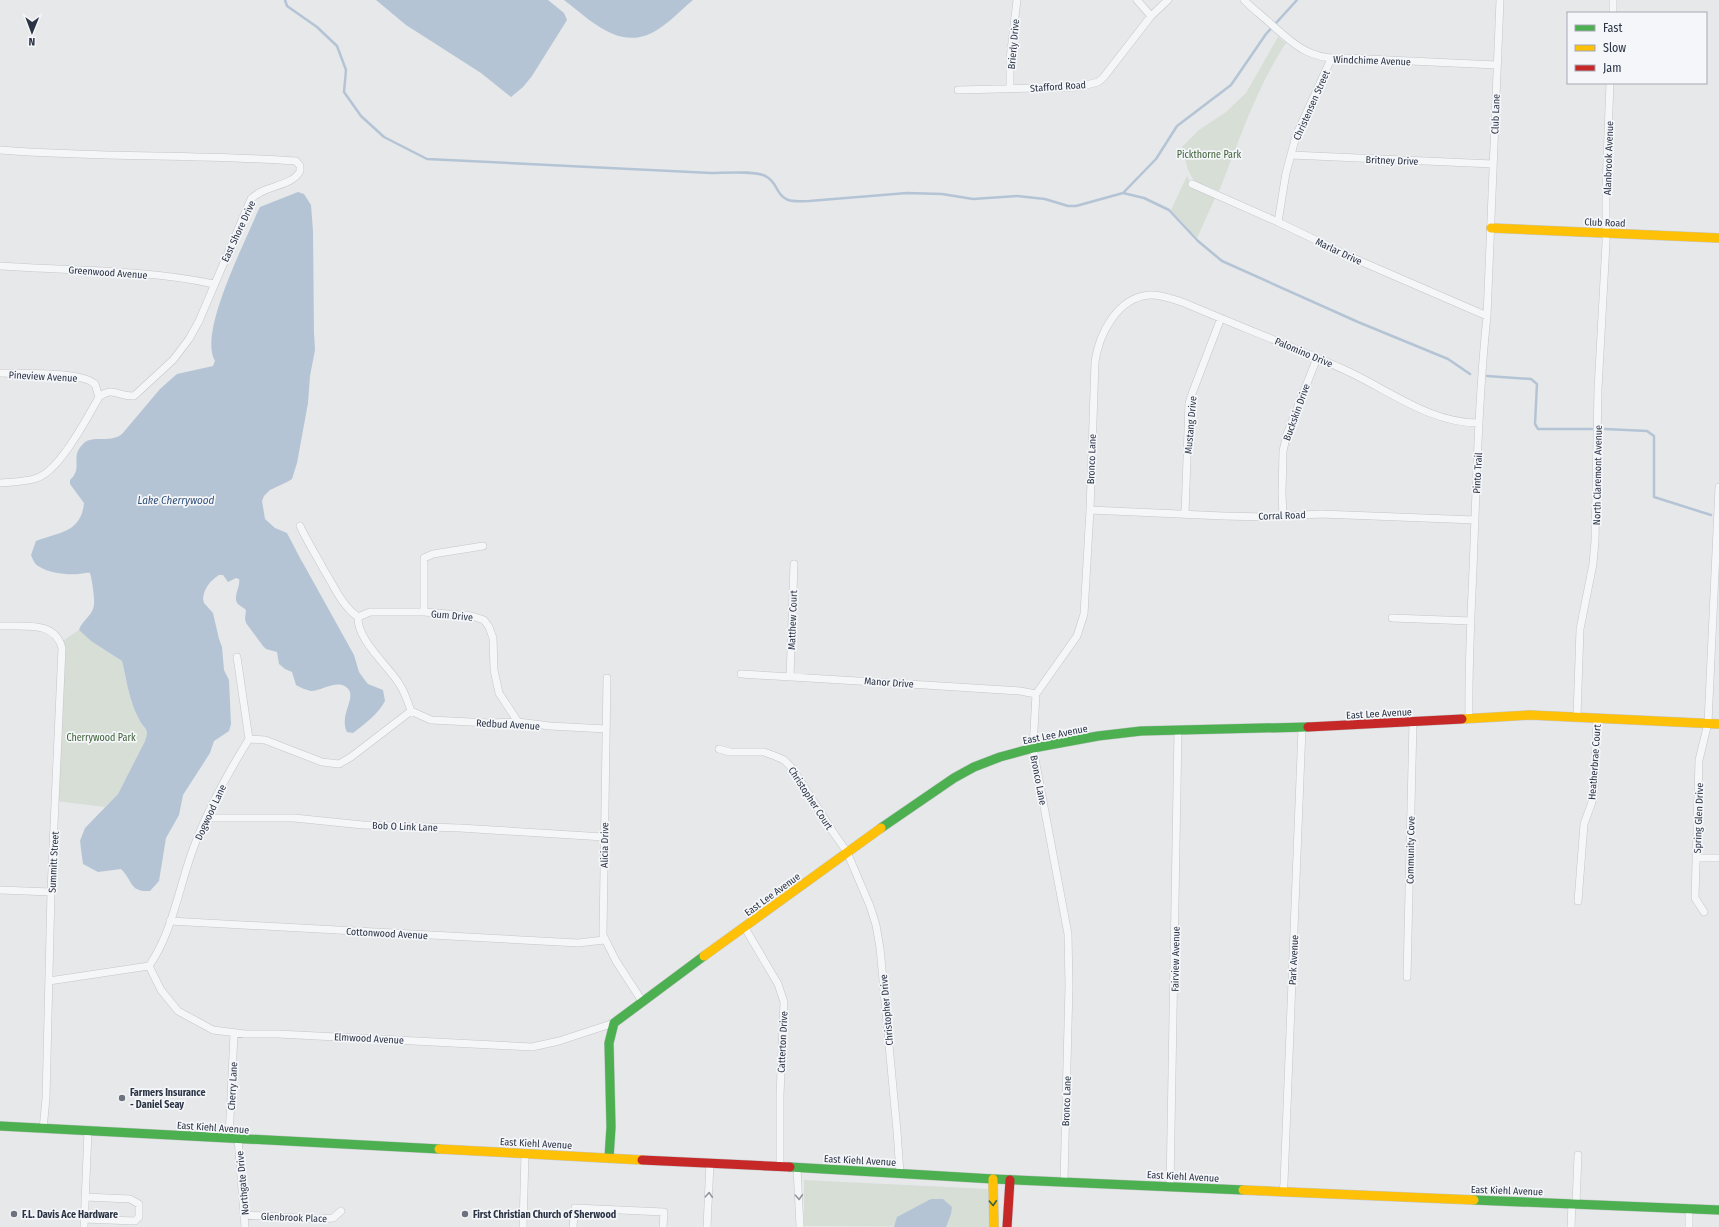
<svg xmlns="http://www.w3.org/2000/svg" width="1719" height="1227" font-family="'Fira Sans Condensed',sans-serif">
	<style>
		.green { fill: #d6ded6 }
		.water { fill: #b4c4d5 }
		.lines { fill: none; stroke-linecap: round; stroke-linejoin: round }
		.stream { stroke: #b4c4d5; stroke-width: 2.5 }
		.street-casing { stroke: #c4c6c8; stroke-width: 8 }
		.fast-casing { stroke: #c4c6c8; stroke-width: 10 }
		.slow-casing { stroke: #c4c6c8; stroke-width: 10 }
		.jam-casing { stroke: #c4c6c8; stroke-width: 10 }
		.street { stroke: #f5f6f7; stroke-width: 7 }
		.fast { stroke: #4caf50; stroke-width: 9 }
		.slow { stroke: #ffc107; stroke-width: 9 }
		.jam { stroke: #c62828; stroke-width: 9 }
		.oneway { stroke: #90959e }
		.oneway2 { stroke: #375f49 }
		.poi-dot { fill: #6c737f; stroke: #f4f6f9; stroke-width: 1.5 }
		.labels { text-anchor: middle; stroke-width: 3.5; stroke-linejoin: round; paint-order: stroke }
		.street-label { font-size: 10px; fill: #2b3445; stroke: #f4f6f9 }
		.park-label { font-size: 10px; fill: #3f6138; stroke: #f4f6f9 }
		.poi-label { font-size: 10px; font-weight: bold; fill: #2b3445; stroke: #f4f6f9; text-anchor: start }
		.water-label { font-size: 11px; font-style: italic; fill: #34527a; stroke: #f4f6f9 }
	</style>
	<rect width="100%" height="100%" fill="#e6e8ea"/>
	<path class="green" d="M1278 37 1286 43C1256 88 1239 141 1219 191L1194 181 1188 170 1182 147 1199 130 1226 112 1246 93Z
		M1187 176 1192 186 1216 196 1197 238 1171 210Z
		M79 630 91 641 122 661C127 681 129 701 139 719 144 730 150 727 145 741L118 794 105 807 56 801 61 642Z
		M804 1180 988 1189 991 1227 804 1226Z"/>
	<path class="water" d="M376 0H548L564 13 567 20 532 76 523 87 511 97 481 73 406 25Z
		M564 0H693C681 10 670 22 657 30 620 53 591 20 564 0Z
		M298 192 304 194 311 205 313 231 314 333 315 350 310 376 308 403 297 463 292 479 287 482 270 490 264 496 262 501 265 519 275 528 287 533 301 560 304 565 354 655 359 672 364 679 368 684 383 690 385 701C378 714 365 724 353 733L347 732C339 717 355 699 349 690 340 677 322 691 311 691 306 690 301 688 296 685L292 672 285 669 279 664 277 652 266 649 263 646 246 623 245 619 246 610C243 607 241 607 238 604 232 598 241 586 239 579L236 578 228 582 223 575H219C210 581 204 588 203 599L204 603 213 613 219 639 222 647 224 670 229 680 231 724 229 731 214 741 210 753 183 795 179 815 166 838 159 881 150 891C129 892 134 882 121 869L98 872 83 864 80 841 85 828 118 794 145 741C150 727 144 730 139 719 129 701 127 681 122 661L91 641 79 630C82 621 90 617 93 609 96 603 92 580 90 573 85 572 82 574 78 574 67 575 49 573 40 567 35 565 33 560 31 555L36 541C59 532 81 533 84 503L70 484V480C84 467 69 458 83 444 92 434 109 444 122 434L160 389 177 374 213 366 215 361C198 333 245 243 257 213L260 207Z
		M931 1199H943L952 1207 951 1214 946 1227H894L897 1217Z"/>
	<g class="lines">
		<path class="stream" d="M285 0 287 6 317 27 337 46 346 70 344 92 361 116 384 137 427 159 711 173C724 173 758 170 767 177 772 180 775 185 777 189 785 204 794 201 809 201L907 193 942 194 973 199 1017 196 1045 199 1068 206H1076L1123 193 1156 159 1177 126 1231 85 1266 34 1297 0
			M1123 193 1144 198 1169 210 1198 241 1222 261 1358 322 1448 359 1470 374
			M1487 376 1531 379 1537 384 1535 424 1538 429H1592
			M1605 429 1647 431 1654 436V497L1711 515"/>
		<g class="street-casing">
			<path id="street" d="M1137 0 1151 16
				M1244 0C1252 8 1261 15 1270 23 1294 45 1311 61 1346 58L1496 65
				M1613 13V0
				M1010 88V59L1017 0
				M958 90 1079 87 1098 82 1103 78 1151 16 1168 0
				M0 150C99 158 198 154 296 161L300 166V171C292 187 264 185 251 199L199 321 189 339 173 360 134 396C119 397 113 386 99 397 87 418 60 470 37 478 26 482 12 482 0 483
				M1291 155 1493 164
				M1192 184 1278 222 1353 258 1487 316
				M1278 222 1286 173 1296 136 1331 59
				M0 266C72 271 144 269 214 284
				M0 373C22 374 79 371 95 384L99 397
				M1090 510 1223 516 1266 517 1321 514 1475 520
				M1185 514 1189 403 1193 391 1221 318
				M1283 516 1282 494 1283 451 1287 434 1317 358
				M300 526C307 541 316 555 324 570 334 586 342 606 358 617
				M424 612V558L433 554 483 546
				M1392 618 1471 621
				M0 626C23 627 55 620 62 648L51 892 46 1099 43 1129
				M237 657 249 739
				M741 674 925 685 1020 691 1036 694
				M790 677 794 564
				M607 678 603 935 616 961 642 1001
				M411 711C408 702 405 693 400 685 389 666 357 641 358 617L370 612H424L472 616 484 620 489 627 493 638 494 670 499 693 518 722
				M411 711 431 720 490 723 518 722 550 726 606 729
				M1577 717 1580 629 1593 564 1595 541 1598 389 1606 243V186L1610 83
				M1469 718C1468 660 1472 601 1474 543 1477 467 1479 392 1487 316L1500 0
				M719 749 730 752H764L775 756 784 760 792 768 833 832 847 852 870 906 876 925 880 948 897 1131 900 1173
				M206 818H294L363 825 460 828 604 837
				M1696 858H1719
				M0 890 51 892
				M1578 901 1584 824 1592 802 1594 790 1597 718
				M1704 912 1695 898 1699 760 1708 723 1719 487
				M170 921 578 943 604 940
				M745 928 778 984 784 1002 780 1095V1167
				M149 966 161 990 178 1011 213 1030 245 1034H278L532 1047 559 1041 614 1023
				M1407 977 1413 722
				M49 981 149 966C174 930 179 884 195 844 209 807 228 773 249 739L265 740 322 762 339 764 351 757 411 711
				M229 1138 234 1034
				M238 1139 245 1227
				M797 1168 800 1227
				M1064 1181 1069 986 1068 934 1033 748 1036 694 1077 636 1084 614 1090 510 1095 362C1099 334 1117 298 1149 295 1160 294 1172 299 1182 302 1236 325 1291 346 1345 370 1389 390 1429 423 1479 423
				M1170 1187 1178 731
				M1283 1192 1284 1183 1302 728
				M1576 1204 1578 1155
				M1689 1208V1227
				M244 1215 318 1219 333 1218 341 1211
				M84 1219 135 1221 139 1217V1204L130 1199 85 1197
				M84 1227 88 1131
				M523 1227 525 1154
				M573 1227 575 1208 664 1212 663 1227
				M707 1227 710 1163
				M1571 1227 1572 1203"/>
		</g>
		<g class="fast-casing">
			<path id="fast" d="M881 828 954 778 974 767 1000 757 1033 748 1098 736 1141 731 1308 727
				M0 1126 439 1149
				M609 1158 611 1127 609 1043 614 1023 704 956
				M790 1167 993 1179 1243 1190
				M1474 1200 1719 1210"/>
		</g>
		<g class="slow-casing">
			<path id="slow" d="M1491 228 1719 238
				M1462 719 1530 715 1719 724
				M704 956 881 828
				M439 1149 642 1160
				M993 1179 994 1227
				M1243 1190 1474 1200"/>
		</g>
		<g class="jam-casing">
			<path id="jam" d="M1308 727 1462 719
				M642 1160 790 1167
				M1007 1227 1010 1180"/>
		</g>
		<use href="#street" class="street"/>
		<use href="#fast" class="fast"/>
		<use href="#slow" class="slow"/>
		<use href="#jam" class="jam"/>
	</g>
	<defs><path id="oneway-chevron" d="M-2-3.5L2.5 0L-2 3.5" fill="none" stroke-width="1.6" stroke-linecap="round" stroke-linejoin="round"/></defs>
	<g class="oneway">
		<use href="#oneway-chevron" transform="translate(709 1195) rotate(-87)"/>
		<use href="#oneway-chevron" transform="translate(799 1197) rotate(87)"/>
	</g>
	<use class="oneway2" href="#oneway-chevron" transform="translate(993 1203) rotate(87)"/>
	<g class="poi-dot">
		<circle cx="122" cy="1098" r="4"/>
		<circle cx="14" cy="1214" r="4"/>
		<circle cx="465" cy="1214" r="4"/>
	</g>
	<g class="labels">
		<g class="street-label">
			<text transform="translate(1013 44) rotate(-85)" y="4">Brierly Drive</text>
			<text transform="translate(1372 60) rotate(2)" y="4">Windchime Avenue</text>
			<text transform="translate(1058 86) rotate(-4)" y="4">Stafford Road</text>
			<text transform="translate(1311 105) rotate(-66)" y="4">Christensen Street</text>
			<text transform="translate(1495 114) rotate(-88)" y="4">Club Lane</text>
			<text transform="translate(1608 158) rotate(-88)" y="4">Alanbrook Avenue</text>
			<text transform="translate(1392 160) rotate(2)" y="4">Britney Drive</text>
			<text transform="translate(1605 222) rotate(2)" y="4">Club Road</text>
			<text transform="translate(238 231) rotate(-65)" y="4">East Shore Drive</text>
			<text transform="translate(1339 251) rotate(25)" y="4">Marlar Drive</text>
			<text transform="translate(108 272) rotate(4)" y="4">Greenwood Avenue</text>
			<text transform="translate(1304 352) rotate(23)" y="4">Palomino Drive</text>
			<text transform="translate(43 376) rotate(3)" y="4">Pineview Avenue</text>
			<text transform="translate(1296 412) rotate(-70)" y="4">Buckskin Drive</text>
			<text transform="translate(1190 425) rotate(-85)" y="4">Mustang Drive</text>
			<text transform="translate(1091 459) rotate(-88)" y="4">Bronco Lane</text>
			<text transform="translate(1477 473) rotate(-87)" y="4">Pinto Trail</text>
			<text transform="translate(1597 475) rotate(-89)" y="4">North Claremont Avenue</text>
			<text transform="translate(1282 515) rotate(-2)" y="4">Corral Road</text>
			<text transform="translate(452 615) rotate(5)" y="4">Gum Drive</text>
			<text transform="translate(792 620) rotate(-88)" y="4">Matthew Court</text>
			<text transform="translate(889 682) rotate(4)" y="4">Manor Drive</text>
			<text transform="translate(1379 713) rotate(-3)" y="4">East Lee Avenue</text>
			<text transform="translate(508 724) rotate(3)" y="4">Redbud Avenue</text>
			<text transform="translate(1055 734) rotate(-11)" y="4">East Lee Avenue</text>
			<text transform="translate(1594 762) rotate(-86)" y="4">Heatherbrae Court</text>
			<text transform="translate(1039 780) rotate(79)" y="4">Bronco Lane</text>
			<text transform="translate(811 798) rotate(57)" y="4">Christopher Court</text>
			<text transform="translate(210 812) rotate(-65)" y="4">Dogwood Lane</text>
			<text transform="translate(1698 818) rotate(-88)" y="4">Spring Glen Drive</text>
			<text transform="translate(405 826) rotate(2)" y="4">Bob O Link Lane</text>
			<text transform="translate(604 845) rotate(-89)" y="4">Alicia Drive</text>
			<text transform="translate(1410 850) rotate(-89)" y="4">Community Cove</text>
			<text transform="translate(53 862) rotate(-87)" y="4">Summitt Street</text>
			<text transform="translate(772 894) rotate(-36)" y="4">East Lee Avenue</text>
			<text transform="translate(387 933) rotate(3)" y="4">Cottonwood Avenue</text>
			<text transform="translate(1175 959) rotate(-89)" y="4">Fairview Avenue</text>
			<text transform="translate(1293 960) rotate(-87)" y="4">Park Avenue</text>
			<text transform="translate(886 1010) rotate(-95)" y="4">Christopher Drive</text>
			<text transform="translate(369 1038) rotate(3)" y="4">Elmwood Avenue</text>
			<text transform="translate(782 1042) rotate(-87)" y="4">Catterton Drive</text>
			<text transform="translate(232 1086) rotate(-87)" y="4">Cherry Lane</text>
			<text transform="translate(1066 1101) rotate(-88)" y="4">Bronco Lane</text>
			<text transform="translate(213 1127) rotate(4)" y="4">East Kiehl Avenue</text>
			<text transform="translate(536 1143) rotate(3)" y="4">East Kiehl Avenue</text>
			<text transform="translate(860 1160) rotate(3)" y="4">East Kiehl Avenue</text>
			<text transform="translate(1183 1176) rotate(3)" y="4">East Kiehl Avenue</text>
			<text transform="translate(242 1183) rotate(-95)" y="4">Northgate Drive</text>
			<text transform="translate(1507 1190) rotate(2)" y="4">East Kiehl Avenue</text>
			<text transform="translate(294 1217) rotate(2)" y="4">Glenbrook Place</text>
		</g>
		<g class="park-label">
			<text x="1209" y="158">Pickthorne Park</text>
			<text x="101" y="741">Cherrywood Park</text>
		</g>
		<g class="poi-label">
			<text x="130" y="1096">Farmers Insurance<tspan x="130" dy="12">- Daniel Seay</tspan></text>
			<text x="22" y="1218">F.L. Davis Ace Hardware</text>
			<text x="473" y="1218">First Christian Church of Sherwood</text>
		</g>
		<g class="water-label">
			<text x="176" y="504">Lake Cherrywood</text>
		</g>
	</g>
	<rect x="1567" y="12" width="140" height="72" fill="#f4f6f9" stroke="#a4a8b1"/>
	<rect x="1575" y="25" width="20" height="6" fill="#4caf50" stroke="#a4a8b1"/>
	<text x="1603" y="32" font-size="12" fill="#2b3445">Fast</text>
	<rect x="1575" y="45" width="20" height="6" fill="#ffc107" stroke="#a4a8b1"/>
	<text x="1603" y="52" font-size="12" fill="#2b3445">Slow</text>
	<rect x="1575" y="65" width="20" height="6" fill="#c62828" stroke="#a4a8b1"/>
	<text x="1603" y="72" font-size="12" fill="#2b3445">Jam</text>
	<g transform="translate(32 32) rotate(181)" stroke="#f4f6f9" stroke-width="3" paint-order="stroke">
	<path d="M0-3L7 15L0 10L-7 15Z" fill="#2b3445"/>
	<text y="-6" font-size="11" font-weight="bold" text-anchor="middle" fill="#2b3445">N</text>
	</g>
</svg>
